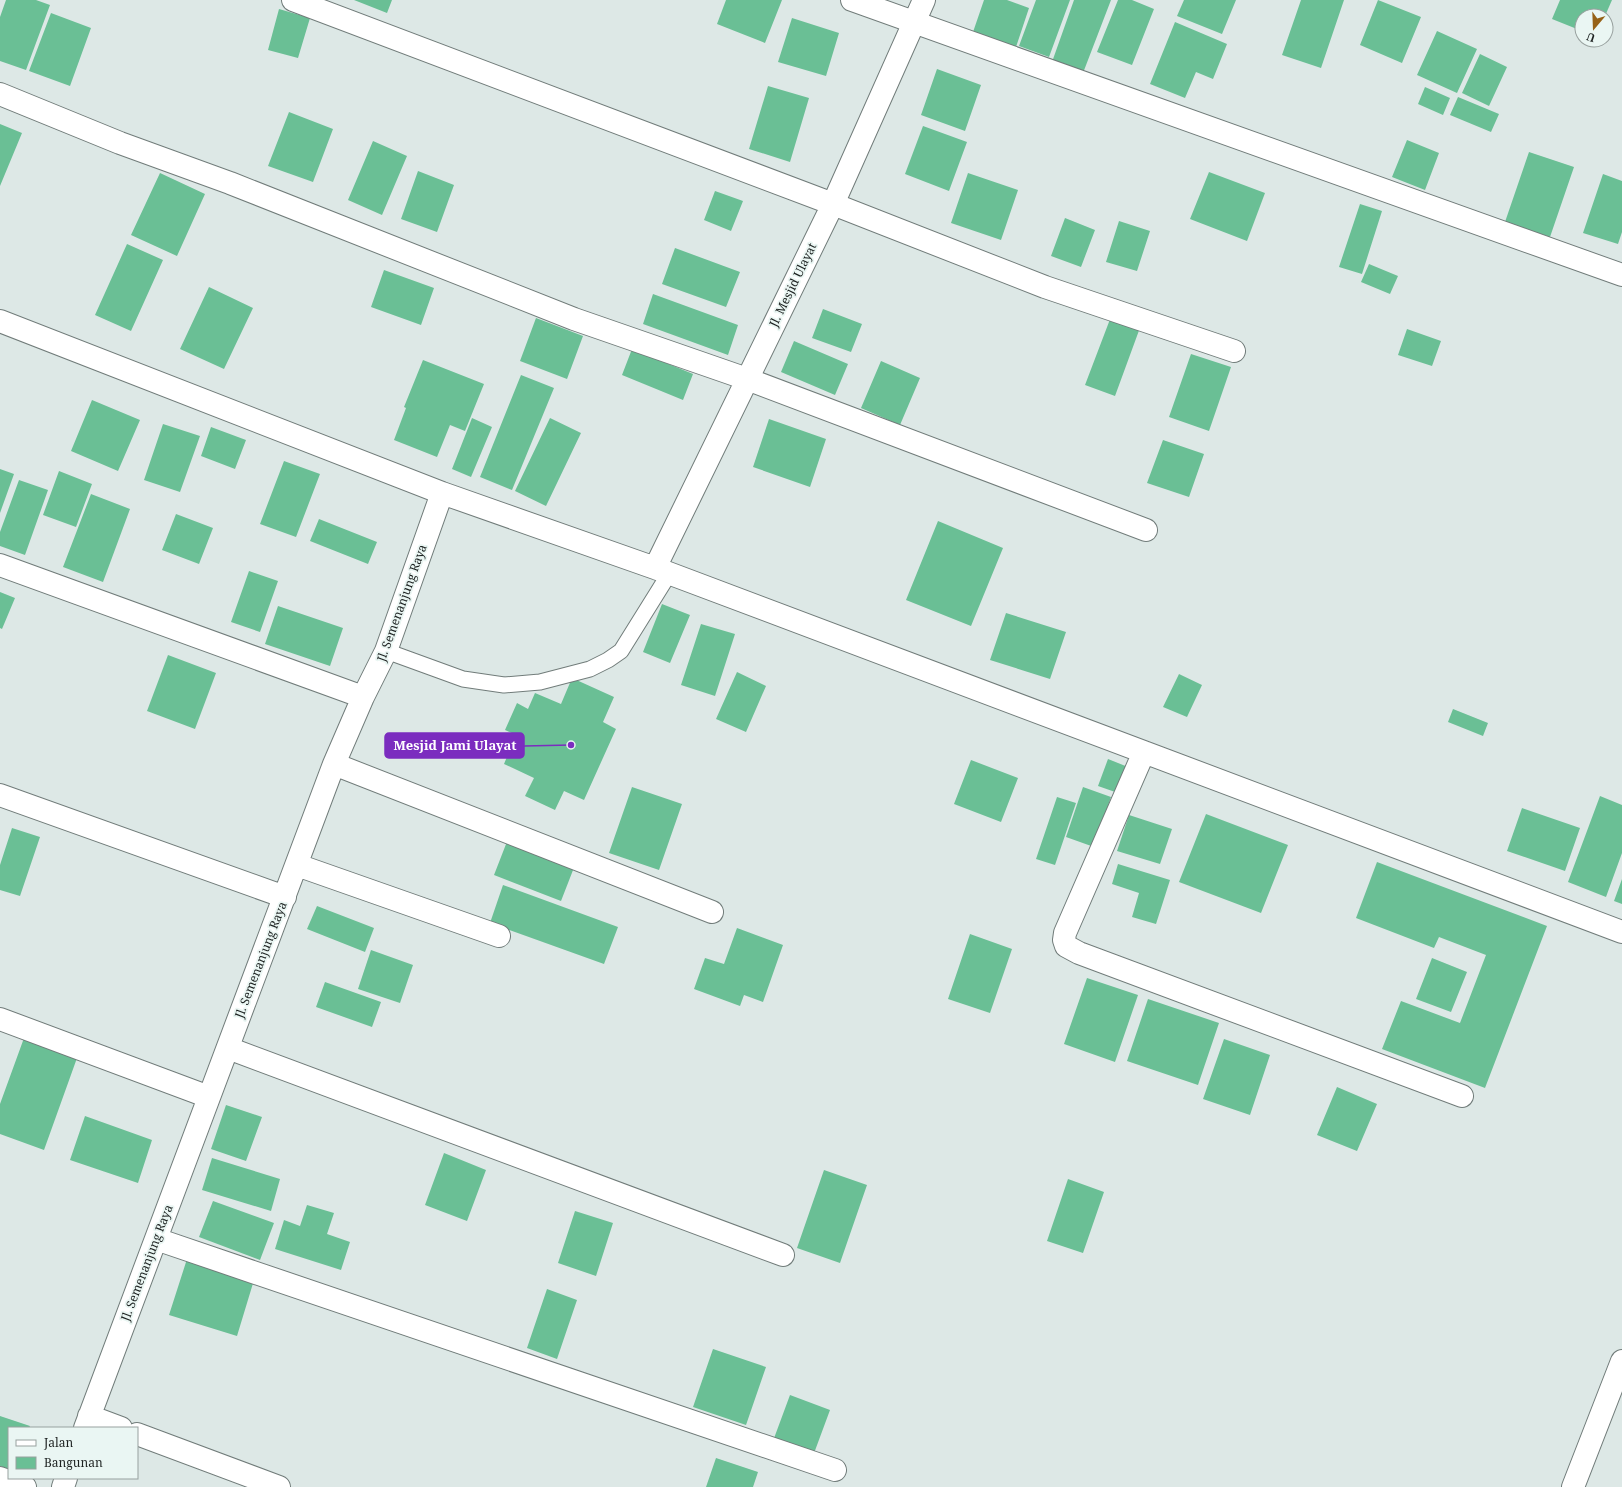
<svg xmlns="http://www.w3.org/2000/svg" width="1622" height="1487" font-family="'Noto Serif',serif">
	<style>
		.building { fill: #6abf95 }
		.lines { fill: none; stroke-linecap: round; stroke-linejoin: round }
		.lane-casing { stroke: #717c7a; stroke-width: 17 }
		.street-casing { stroke: #717c7a; stroke-width: 24 }
		.lane { stroke: #fff; stroke-width: 15 }
		.street { stroke: #fff; stroke-width: 22 }
		.labels { text-anchor: middle; stroke-width: 3.5; stroke-linejoin: round; paint-order: stroke }
		.street-label { font-size: 12px; fill: #1c2120; stroke: #eaf6f3 }
		.leader { fill: none; stroke: #7b2cbf; stroke-width: 1.5 }
		.callout-dot { fill: #7b2cbf; stroke: #eaf6f3; stroke-width: 1.5 }
		.callout { fill: #7b2cbf; stroke: #7b2cbf; stroke-width: 1.5 }
		.callout-label { font-size: 13px; text-anchor: middle; font-weight: bold; fill: #fff }
	</style>
	<rect width="100%" height="100%" fill="#dde8e6"/>
	<path class="building" d="M6 0H36L50 5 26 70 0 61V17Z
		M354 0H392L387 13Z
		M726 0H782L765 43 717 24Z
		M984 0H1007L1029 8 1015 50 972 35Z
		M1036 0H1070L1049 57 1019 46Z
		M1074 0H1111L1083 73 1052 62Z
		M1118 0H1132L1154 9 1132 65 1097 52Z
		M1184 0H1236L1222 34 1177 16Z
		M1301 0H1344L1321 68 1282 55Z
		M1378 0 1421 17 1402 63 1360 45Z
		M1560 0H1612L1605 16H1582V31L1552 19Z
		M279 9 310 18 298 58 268 50Z
		M51 13 91 28 70 86 29 71Z
		M792 18 839 33 826 76 778 62Z
		M1175 22 1227 44 1213 79 1196 72 1185 98 1150 84Z
		M1437 31 1477 49 1457 93 1417 75Z
		M1480 54 1507 67 1489 106 1462 93Z
		M937 69 981 85 965 131 921 115Z
		M768 86 809 98 790 162 749 149Z
		M1425 87 1450 98 1443 115 1418 104Z
		M1458 97 1499 114 1491 132 1450 115Z
		M289 112 333 129 313 182 268 166Z
		M0 124 22 133 0 186Z
		M923 126 967 142 949 191 905 174Z
		M1407 140 1439 153 1425 190 1392 177Z
		M373 141 407 156 382 215 348 200Z
		M1529 152 1574 167 1550 237 1505 222Z
		M418 171 454 185 437 232 401 219Z
		M1209 172 1265 193 1247 241 1190 219Z
		M160 173 205 194 177 256 131 235Z
		M968 173 1018 190 1001 240 951 223Z
		M1603 174 1622 181V232L1618 244 1583 233Z
		M715 191 743 201 731 231 704 220Z
		M1360 204 1382 211 1362 274 1339 267Z
		M1065 218 1095 230 1081 267 1051 256Z
		M1119 221 1150 231 1137 271 1106 262Z
		M127 244 163 260 131 331 95 315Z
		M675 248 740 272 726 307 662 284Z
		M1369 264 1398 276 1390 294 1361 282Z
		M384 270 434 288 421 325 371 307Z
		M209 287 253 308 224 369 180 349Z
		M653 294 738 325 728 355 643 324Z
		M823 309 862 324 851 352 812 338Z
		M1112 314 1141 325 1115 396 1085 385Z
		M536 318 583 336 567 379 520 361Z
		M1407 329 1441 341 1432 366 1398 355Z
		M794 341 848 364 835 395 781 372Z
		M632 349 693 374 683 400 622 375Z
		M1191 354 1231 367 1209 431 1169 417Z
		M423 360 484 384 465 431 450 425 437 457 394 440 406 408 404 407Z
		M881 361 920 378 900 425 861 408Z
		M521 375 554 388 512 490 480 477Z
		M92 400 140 420 118 471 71 451Z
		M472 418 492 427 471 477 452 469Z
		M550 418 581 433 546 506 515 491Z
		M769 419 826 439 810 487 753 467Z
		M163 424 200 436 180 492 144 480Z
		M211 427 246 440 235 469 201 456Z
		M1163 440 1204 454 1189 497 1147 483Z
		M284 461 320 474 296 537 260 524Z
		M0 469 14 474 0 513Z
		M59 471 92 484 76 527 43 515Z
		M19 480 48 490 25 555 0 546V532Z
		M91 494 130 509 103 582 63 567Z
		M176 514 213 528 199 564 162 550Z
		M319 519 377 542 368 564 310 541Z
		M938 521 1003 548 971 626 906 600Z
		M249 571 278 581 260 632 231 622Z
		M0 592 15 598 2 629 0 628Z
		M662 604 690 615 670 663 643 652Z
		M278 606 343 628 330 666 265 644Z
		M1006 613 1066 632 1050 679 990 660Z
		M701 624 735 634 715 696 681 685Z
		M168 655 216 673 195 729 147 711Z
		M737 672 766 686 746 732 716 719Z
		M1179 674 1202 685 1187 717 1163 707Z
		M572 678 614 697 603 722 616 729 584 800 564 791 555 810 525 796 534 778 504 764 516 735 505 730 517 703 528 709 535 693 561 704Z
		M1453 709 1488 723 1483 736 1448 722Z
		M1108 759 1128 767 1118 793 1098 786Z
		M971 760 1018 778 1001 822 954 804Z
		M632 787 682 804 659 870 609 853Z
		M1083 787 1111 797 1094 847 1066 837Z
		M1600 796 1622 805V853L1606 897 1568 882Z
		M1057 797 1076 803 1055 865 1036 859Z
		M1522 808 1580 828 1565 871 1507 851Z
		M1206 814 1288 845 1261 913 1179 882Z
		M1129 815 1172 829 1160 864 1117 851Z
		M12 828 40 837 20 896 0 890V865Z
		M508 839 575 865 561 901 494 875Z
		M1377 862 1547 926 1485 1088 1382 1049 1401 1001 1460 1023 1486 955 1439 937 1434 948 1356 918Z
		M1118 864 1170 880 1156 924 1132 917 1139 893 1112 884Z
		M1622 879V904L1614 901Z
		M503 885 618 927 604 964 490 923Z
		M317 906 374 928 365 952 307 929Z
		M737 928 783 945 763 1002 744 995 740 1006 694 989 705 958 724 964Z
		M970 934 1012 949 990 1013 948 999Z
		M371 950 413 965 400 1003 358 989Z
		M1432 958 1467 972 1451 1012 1416 999Z
		M1087 978 1138 995 1115 1062 1064 1044Z
		M325 982 381 1002 372 1027 316 1007Z
		M1148 999 1219 1023 1198 1085 1127 1061Z
		M24 1038 77 1058 44 1150 0 1134V1104Z
		M1224 1039 1270 1055 1250 1115 1203 1099Z
		M1337 1087 1377 1104 1357 1151 1317 1135Z
		M226 1105 262 1117 246 1161 211 1149Z
		M85 1116 152 1140 138 1183 70 1160Z
		M444 1153 486 1170 467 1221 425 1205Z
		M212 1158 280 1179 271 1211 202 1190Z
		M824 1170 867 1185 840 1263 797 1248Z
		M1068 1179 1104 1192 1083 1253 1047 1241Z
		M213 1201 274 1223 260 1260 199 1237Z
		M307 1205 334 1213 327 1234 350 1242 341 1270 275 1249 284 1220 300 1226Z
		M575 1211 613 1223 596 1276 558 1263Z
		M187 1259 254 1280 237 1336 169 1315Z
		M547 1289 577 1300 557 1359 527 1348Z
		M713 1349 766 1367 746 1425 693 1407Z
		M790 1395 830 1410 813 1456 773 1441Z
		M0 1416 30 1426 29 1428H9V1469L0 1466Z
		M716 1458 758 1472 753 1487H706Z"/>
	<g class="lines">
		<g class="lane-casing">
			<path id="lane" d="M386 651 463 679 504 685 540 682 590 669 608 660 621 651 669 574"/>
		</g>
		<g class="street-casing">
			<path id="street" d="M293 0 833 204 1045 287 1234 351
				M852 0 1622 275
				M0 94 120 143 230 183 574 319 747 379 1146 530
				M0 321 442 493 655 568 1622 932
				M0 565 363 697
				M655 568 833 204 924 0
				M1144 752 1065 933 1064 940 1066 946 1079 953 1462 1096
				M334 764 712 912
				M0 795 285 897
				M297 865 499 936
				M0 1019 209 1097
				M228 1048 783 1255
				M156 1239 835 1470
				M89 1416 121 1428
				M85 1428 334 764 363 697 386 651 442 493
				M137 1434 279 1487
				M0 1478 25 1487
				M63 1487 66 1478
				M1573 1487 1622 1361"/>
		</g>
		<use href="#lane" class="lane"/>
		<use href="#street" class="street"/>
	</g>
	<g class="labels">
		<g class="street-label">
			<text transform="translate(793 285) rotate(-64)" y="4">Jl. Mesjid Ulayat</text>
			<text transform="translate(402 603) rotate(-70)" y="4">Jl. Semenanjung Raya</text>
			<text transform="translate(261 960) rotate(-69)" y="4">Jl. Semenanjung Raya</text>
			<text transform="translate(147 1263) rotate(-69)" y="4">Jl. Semenanjung Raya</text>
		</g>
	</g>
	<path class="leader" d="M571 745L524 746"/>
	<circle class="callout-dot" cx="571" cy="745" r="4"/>
	<rect class="callout" x="385" y="733" width="139" height="25" rx="4"/>
	<g class="callout-label">
		<text x="455" y="750">Mesjid Jami Ulayat</text>
	</g>
	<rect x="8" y="1427" width="130" height="52" fill="#eaf6f3" stroke="#98a19f"/>
	<rect x="16" y="1440" width="20" height="6" fill="#ffffff" stroke="#98a19f"/>
	<text x="44" y="1447" font-size="12" fill="#1c2120">Jalan</text>
	<rect x="16" y="1457" width="20" height="12" fill="#6abf95" stroke="#98a19f"/>
	<text x="44" y="1467" font-size="12" fill="#1c2120">Bangunan</text>
	<g transform="translate(1594 28) rotate(199)"><circle r="19" fill="#eaf6f3" stroke="#98a19f"/>
	<path d="M0-3L7 15L0 10L-7 15Z" fill="#966217"/>
	<text y="-6" font-size="11" font-weight="bold" text-anchor="middle" fill="#1c2120">U</text>
	</g>
</svg>
